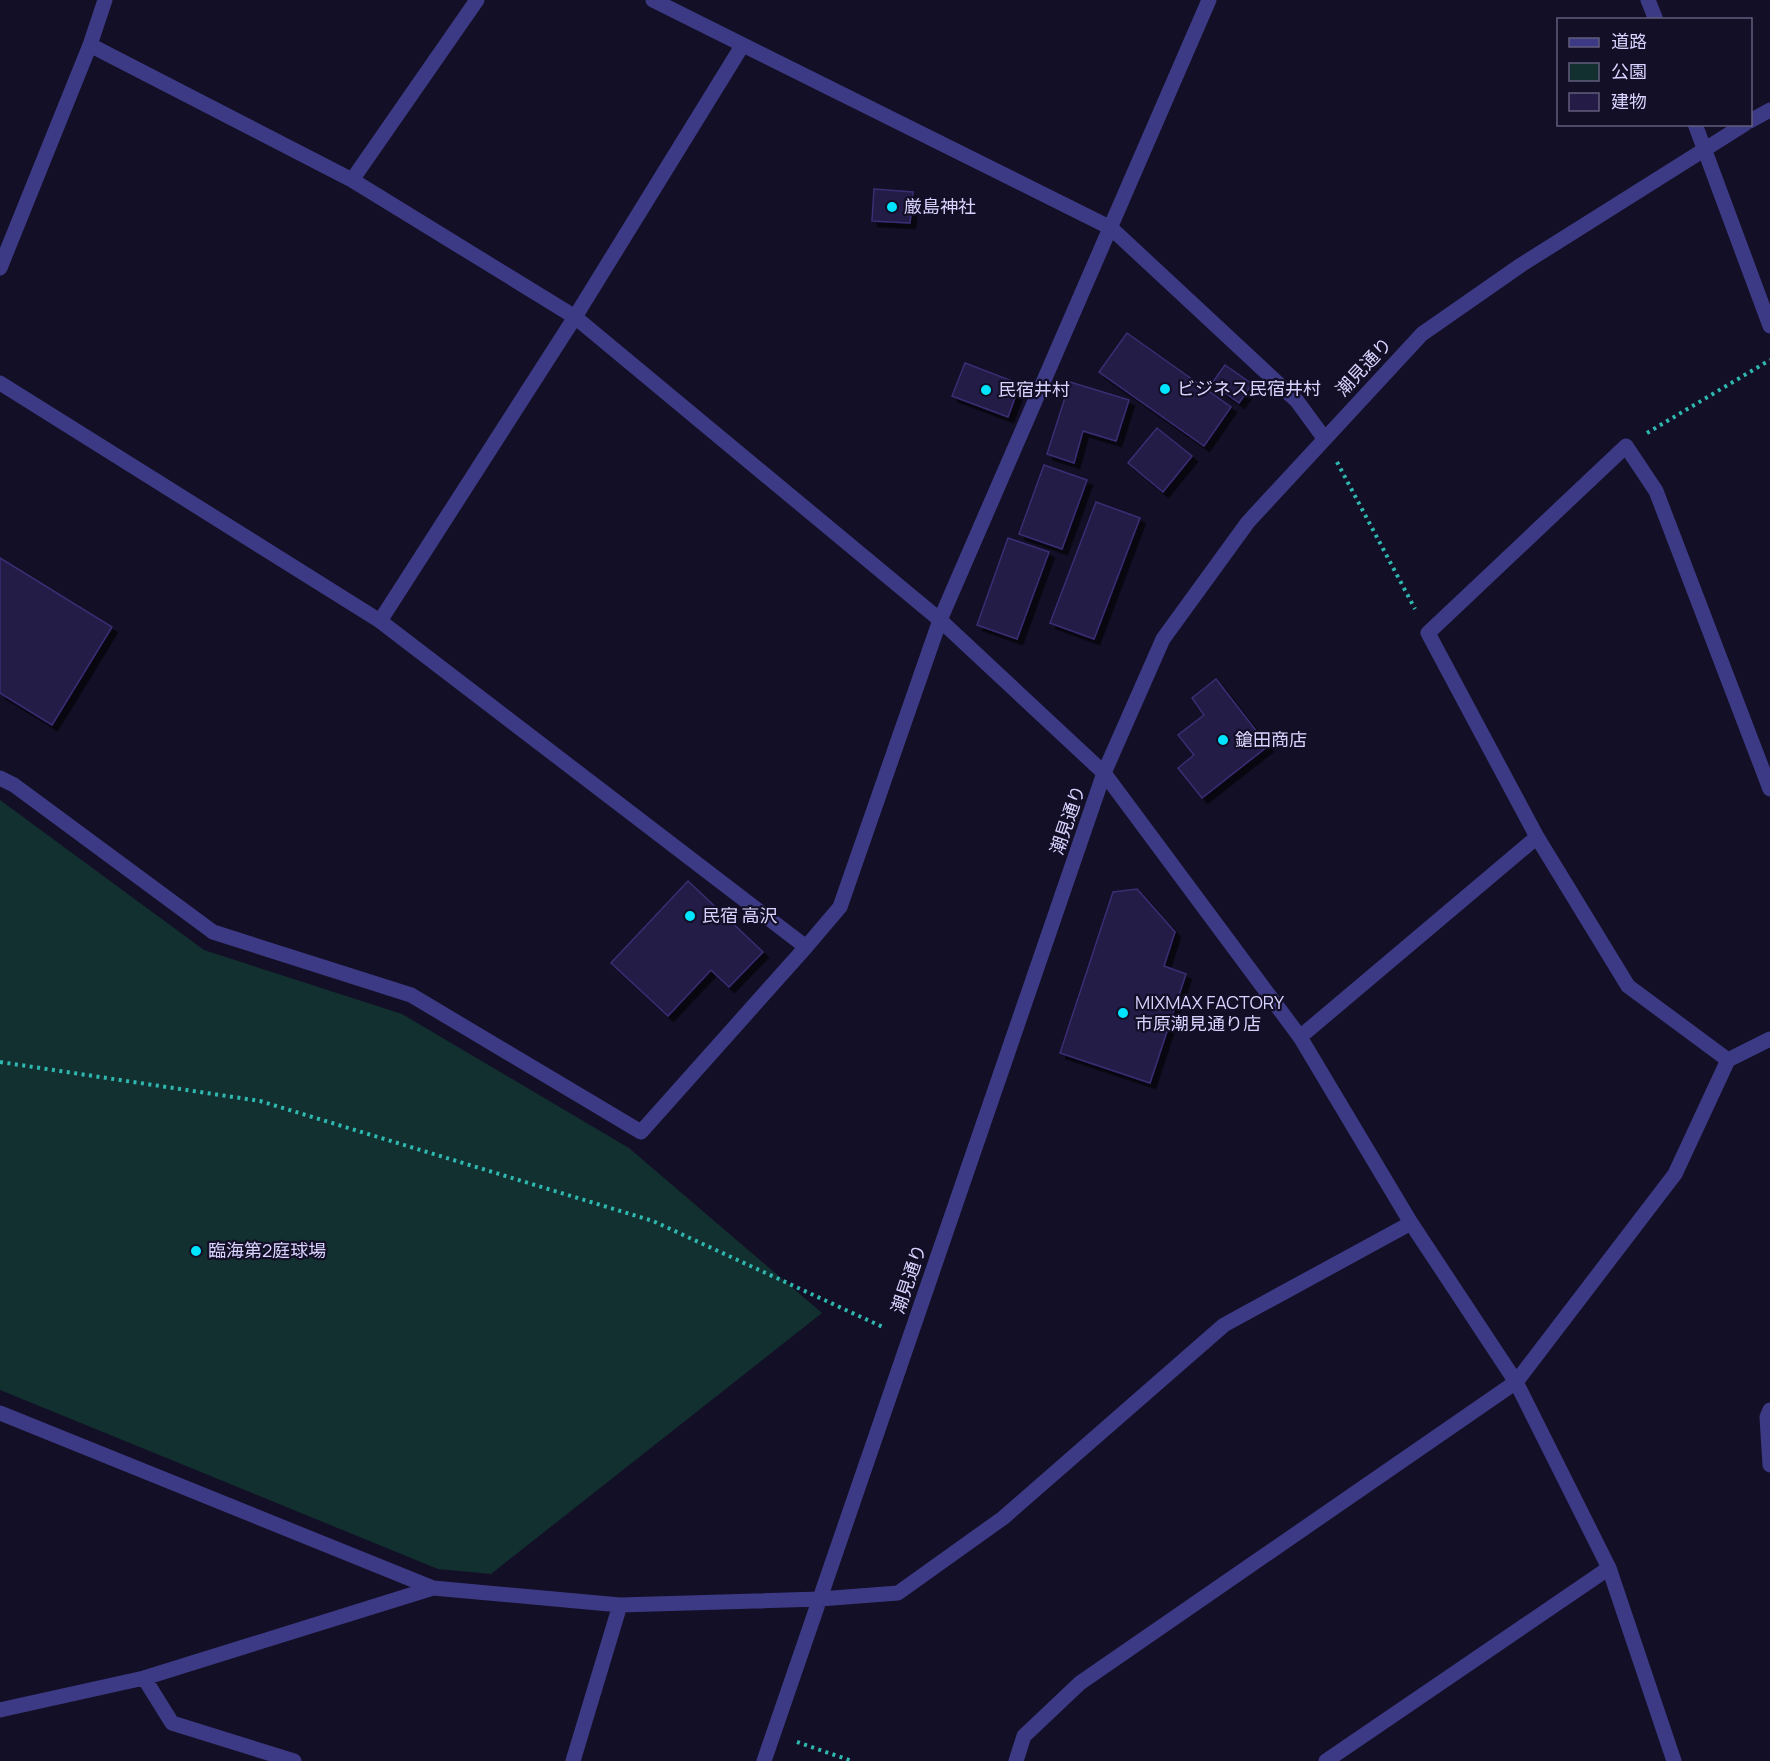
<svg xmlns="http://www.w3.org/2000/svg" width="1770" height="1761" font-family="Manrope,'Noto Sans JP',sans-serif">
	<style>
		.green { fill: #12302f }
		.building { fill: #241b47; stroke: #3b2d73; stroke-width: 1.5; filter: url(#shadow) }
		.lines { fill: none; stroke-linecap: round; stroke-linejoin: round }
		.path { stroke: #2fb8b0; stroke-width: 4; stroke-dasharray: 3 4.5; stroke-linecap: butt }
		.minor { stroke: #3d3a85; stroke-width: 15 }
		.poi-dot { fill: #00e5ff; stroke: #130f26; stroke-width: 2 }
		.labels { text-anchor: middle; stroke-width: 4.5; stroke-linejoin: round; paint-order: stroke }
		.poi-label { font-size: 18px; fill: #d9d4ff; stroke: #130f26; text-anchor: start }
		.street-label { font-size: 18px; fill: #d9d4ff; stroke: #130f26 }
	</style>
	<defs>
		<filter id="shadow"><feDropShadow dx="5.5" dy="5.5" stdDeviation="0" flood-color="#0009"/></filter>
	</defs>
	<rect width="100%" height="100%" fill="#130f26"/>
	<path class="green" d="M0 800 204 950 402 1014 629 1148 822 1313 491 1574 438 1569 0 1390Z"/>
	<path class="building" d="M874 189 913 192 910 223 872 221Z
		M1127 333 1231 407 1204 446 1099 372Z
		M965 363 1020 384 1008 417 952 396Z
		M1225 365 1252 384 1239 403 1212 383Z
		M1070 382 1129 400 1116 441 1083 431 1074 463 1047 454Z
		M1157 428 1192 456 1163 492 1128 463Z
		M1044 465 1087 480 1062 549 1019 534Z
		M1096 502 1140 518 1094 639 1050 623Z
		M1008 538 1049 552 1017 639 977 625Z
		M0 558 112 627 52 725 0 693Z
		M1216 679 1268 746 1202 798 1178 768 1194 755 1178 735 1204 715 1192 698Z
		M688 881 763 952 729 987 711 970 668 1016 611 963Z
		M1137 889 1175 932 1164 966 1186 974 1150 1083 1060 1053 1113 892Z"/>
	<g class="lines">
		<path class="path" d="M1647 433 1770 360
			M1337 462 1415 609
			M0 1062 260 1101 653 1221 885 1328
			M797 1742 852 1761"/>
		<path class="minor" d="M653 0 1111 228 1297 401 1324 438
			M1648 0 1656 20
			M90 45 352 180 575 317 940 620 1104 773 1300 1037 1411 1223 1516 1382 1609 1568 1674 1761
			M1750 121 1770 110
			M1695 124 1770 326
			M352 180 477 0
			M0 268 90 45 105 0
			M0 383 380 621 806 947
			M380 621 575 317 742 46
			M0 778 14 785 213 932 411 995 641 1132 806 947 840 907 940 620 1209 0
			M1300 1037 1537 837
			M1728 1060 1628 986 1537 837 1428 633 1626 446 1656 491 1770 789
			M1770 1410 1767 1417 1770 1465
			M0 1413 433 1588 620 1605 820 1599 898 1593 1003 1518 1224 1325 1411 1223
			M144 1678 172 1723 294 1761
			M0 1710 144 1678 433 1588
			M573 1761 620 1605
			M764 1761 1104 773 1163 639 1248 522 1422 334 1521 265 1745 124
			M1016 1761 1024 1736 1080 1683 1516 1382 1675 1174 1728 1060 1770 1039
			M1326 1761 1609 1568"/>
	</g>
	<g class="poi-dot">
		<circle cx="892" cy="207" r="6"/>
		<circle cx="1165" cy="389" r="6"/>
		<circle cx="986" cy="390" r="6"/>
		<circle cx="1223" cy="740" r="6"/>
		<circle cx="690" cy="916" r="6"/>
		<circle cx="1123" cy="1013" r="6"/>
		<circle cx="196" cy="1251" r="6"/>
	</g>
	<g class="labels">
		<g class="poi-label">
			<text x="904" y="213">厳島神社</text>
			<text x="1177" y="395">ビジネス民宿井村</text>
			<text x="998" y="396">民宿井村</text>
			<text x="1235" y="746">鎗田商店</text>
			<text x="702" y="922">民宿 高沢</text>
			<text x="1135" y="1009">MIXMAX FACTORY<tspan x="1135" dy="21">市原潮見通り店</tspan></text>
			<text x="208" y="1257">臨海第2庭球場</text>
		</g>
		<g class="street-label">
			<text transform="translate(1364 367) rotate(-47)" y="6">潮見通り</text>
			<text transform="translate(1068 820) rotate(-71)" y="6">潮見通り</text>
			<text transform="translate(909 1279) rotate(-71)" y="6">潮見通り</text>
		</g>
	</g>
	<rect x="1557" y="18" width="195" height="108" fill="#130f26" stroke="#625e7d" stroke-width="1.5"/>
	<rect x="1569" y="38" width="30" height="9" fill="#3d3a85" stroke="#625e7d" stroke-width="1.5"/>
	<text x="1611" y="48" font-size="18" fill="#d9d4ff">道路</text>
	<rect x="1569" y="63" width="30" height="18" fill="#12302f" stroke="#625e7d" stroke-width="1.5"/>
	<text x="1611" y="78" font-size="18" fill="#d9d4ff">公園</text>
	<rect x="1569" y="93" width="30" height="18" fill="#241b47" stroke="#625e7d" stroke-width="1.5"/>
	<text x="1611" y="108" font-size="18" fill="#d9d4ff">建物</text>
</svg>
